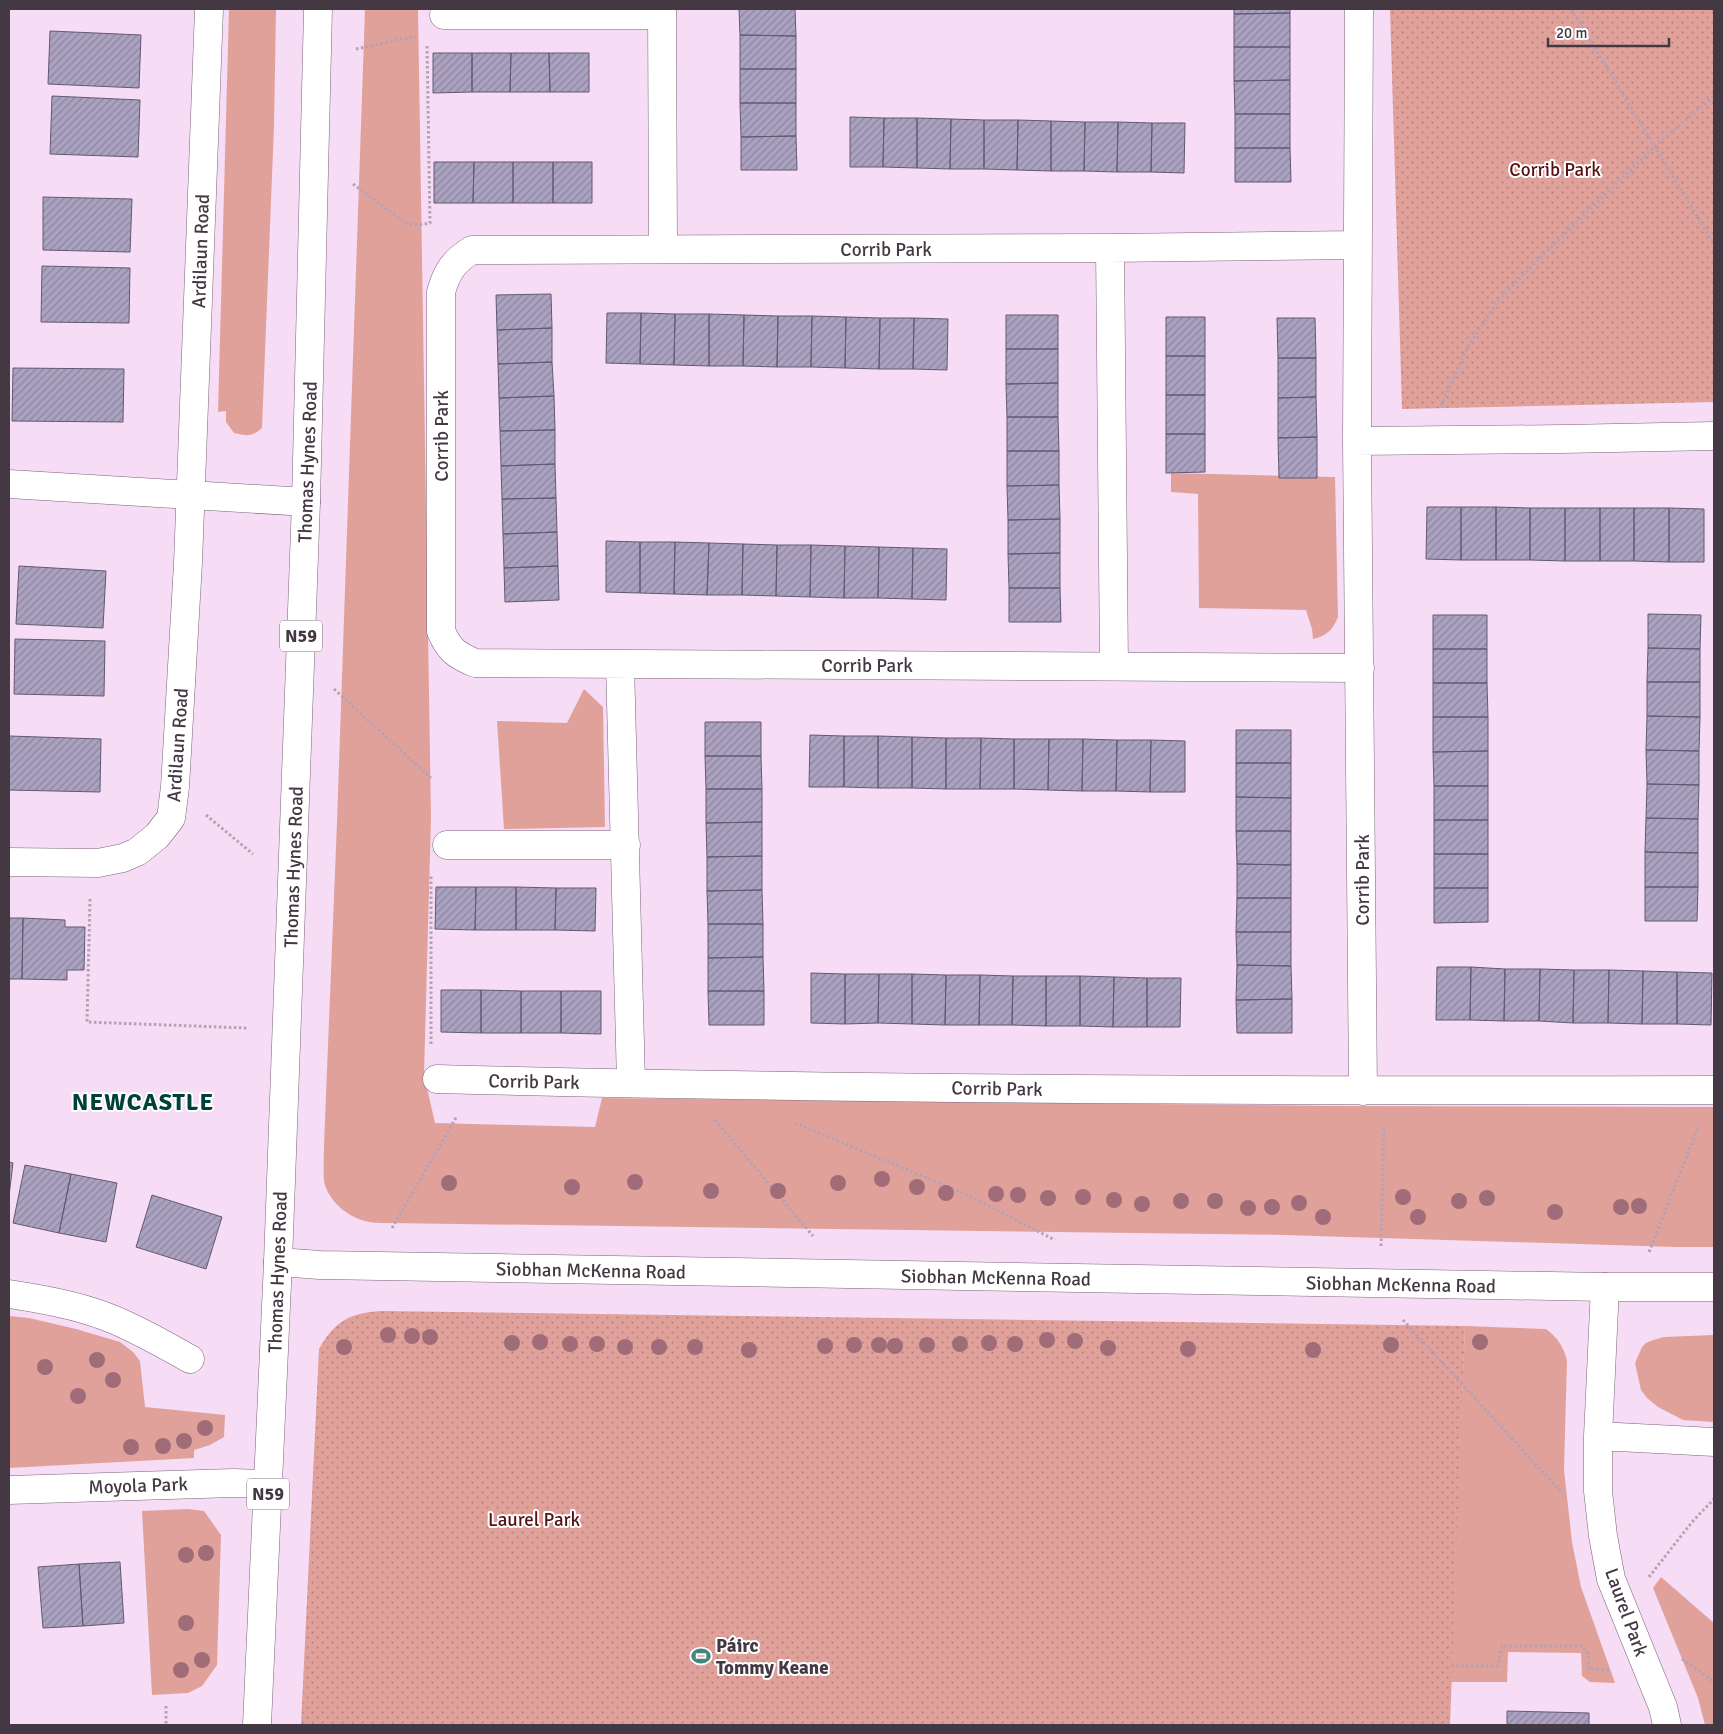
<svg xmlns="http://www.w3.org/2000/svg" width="1723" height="1734" font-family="Signika,sans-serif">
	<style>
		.grass { fill: #e1a19b }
		.park { fill: url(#park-dots) }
		.building { fill: url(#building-hatch); stroke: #625975 }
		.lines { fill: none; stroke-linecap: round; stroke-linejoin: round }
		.street-casing { stroke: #7a6379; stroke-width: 29 }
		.secondary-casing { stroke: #7a6379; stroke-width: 29 }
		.primary-casing { stroke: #7a6379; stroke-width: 29 }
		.path { stroke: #b6a1b4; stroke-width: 3; stroke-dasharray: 2.5 2.5; stroke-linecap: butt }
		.street { stroke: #fff; stroke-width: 28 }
		.secondary { stroke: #fff; stroke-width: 28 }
		.primary { stroke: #fff; stroke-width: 28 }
		.tree { fill: #9f6c78 }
		.labels { text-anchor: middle; stroke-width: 4; stroke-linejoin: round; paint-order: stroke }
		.shield { fill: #fff; stroke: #7c747b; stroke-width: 1 }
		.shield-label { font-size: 18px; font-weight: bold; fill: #443943 }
		.park-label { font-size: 19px; fill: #571112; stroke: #fff }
		.street-label { font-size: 19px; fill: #443943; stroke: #fff }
		.poi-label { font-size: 19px; font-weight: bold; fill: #443943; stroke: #fff; text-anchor: start }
		.district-label { font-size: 24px; font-weight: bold; letter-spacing: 1px; fill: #00403a; stroke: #fff }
	</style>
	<defs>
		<pattern id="park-dots" width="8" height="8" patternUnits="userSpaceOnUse" patternTransform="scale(1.25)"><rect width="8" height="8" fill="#e1a19b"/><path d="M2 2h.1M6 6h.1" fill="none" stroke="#b88480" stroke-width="1.8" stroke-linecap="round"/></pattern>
		<pattern id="building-hatch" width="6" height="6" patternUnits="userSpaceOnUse" patternTransform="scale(1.25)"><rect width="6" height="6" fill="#aba2c1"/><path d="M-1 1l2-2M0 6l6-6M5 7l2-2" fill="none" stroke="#8d859e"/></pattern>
	</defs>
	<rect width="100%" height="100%" fill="#f7dcf5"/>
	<path class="grass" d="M229 9H276L274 126 262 428C252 437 247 436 234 433L226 422V411L218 412Z
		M365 9H418L431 817 424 1075 435 1123 595 1127 602 1098 1333 1106 1714 1107V1247H1675L1284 1235 388 1223C381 1223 372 1223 365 1221 347 1217 327 1199 324 1181 323 1169 324 1156 324 1145L337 822Z
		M1171 473 1335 477 1338 617C1333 630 1326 636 1313 639L1312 629 1306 610 1199 608 1198 494 1171 492Z
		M584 689 603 707 605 827 504 829 497 721 567 723Z
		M9 1316 29 1318 76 1329 120 1342 133 1352 140 1361 145 1407 225 1415 224 1437 210 1445 194 1450V1458L9 1468Z
		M1465 1326 1546 1329C1558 1338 1563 1346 1567 1360L1564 1470 1572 1542 1581 1587 1615 1683 1590 1682 1582 1676 1581 1653 1508 1652 1507 1682H1450Z
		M1714 1335V1422L1683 1420 1658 1407 1647 1398 1641 1390 1635 1363 1642 1347 1646 1343 1653 1340 1664 1337Z
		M188 1509 204 1511 221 1535 217 1665 202 1686 188 1693 152 1695 142 1511Z
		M1661 1577 1714 1623V1725H1705L1698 1698 1653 1588Z"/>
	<path class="park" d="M1390 9H1714V402L1402 409Z
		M381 1311 1465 1326 1450 1725H301L319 1349C334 1322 349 1313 381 1311Z"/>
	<path class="building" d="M739 9H795L796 36 740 35Z
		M1234 9H1290V13L1234 14Z
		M1290 13V47H1234V14Z
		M50 31 141 35 139 88 48 84Z
		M740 35 796 36V69H740Z
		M1234 47H1290V80L1234 81Z
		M433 53H472V92L433 93Z
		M472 53H511L510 92H472Z
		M511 53H549L550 92H510Z
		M549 53H589V92H550Z
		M740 69H796V103H740Z
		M1290 80V114H1235L1234 81Z
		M52 96 140 100 138 157 50 154Z
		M740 103H796V136L741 137Z
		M1235 114H1290V148H1235Z
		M850 117 884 118 883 167H850Z
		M884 118H917V168L883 167Z
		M917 118 951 119 950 169 917 168Z
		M951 119 984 120V169H950Z
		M984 120H1018L1017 170 984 169Z
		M1018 120 1051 121V171L1017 170Z
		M1051 121 1085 122 1084 171H1051Z
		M1085 122H1118L1117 172 1084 171Z
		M1118 122 1152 123 1151 172H1117Z
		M1152 123H1185L1184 173 1151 172Z
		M796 136 797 170H741V137Z
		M1235 148H1290L1291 182H1235Z
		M434 162H474L473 203H434Z
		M474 162H513V203H473Z
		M513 162H553V203H513Z
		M553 162H592V203H553Z
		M43 197 132 199 130 252 43 250Z
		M42 266 130 268 129 323 41 322Z
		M551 294 552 328 497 330 496 295Z
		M607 313H641L640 364 606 363Z
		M641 313 675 314 674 365 640 364Z
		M675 314H709V366L674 365Z
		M709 314 744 315 743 366H709Z
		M744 315 778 316 777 367 743 366Z
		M1006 315H1058V349H1006Z
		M778 316H812L811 367H777Z
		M812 316 846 317 845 368 811 367Z
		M846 317 880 318 879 369 845 368Z
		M1166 317H1205V356H1166Z
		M880 318H914L913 369H879Z
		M914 318 948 319 947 370 913 369Z
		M1277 318H1315L1316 358H1278Z
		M552 328V362L498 364 497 330Z
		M1006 349H1058V383L1006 384Z
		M1166 356H1205V395H1166Z
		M1278 358H1316V397L1278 398Z
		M552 362 554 396 499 398 498 364Z
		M13 368 124 369 123 422 12 421Z
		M1058 383V417H1007L1006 384Z
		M1166 395H1205V434H1166Z
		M554 396 555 430 500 431 499 398Z
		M1316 397 1317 437 1278 438V398Z
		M1007 417H1058L1059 451H1007Z
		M555 430V464L501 466 500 431Z
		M1166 434H1205V472L1166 473Z
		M1317 437V478H1279L1278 438Z
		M1007 451H1059V485L1007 486Z
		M555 464 556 498 502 499 501 466Z
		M1059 485 1060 519 1008 520 1007 486Z
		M556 498 557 532 503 534 502 499Z
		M1427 507H1461V560L1426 559Z
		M1461 507H1496V560H1461Z
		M1496 507 1530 508V560H1496Z
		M1530 508H1565V561L1530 560Z
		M1565 508H1600V561H1565Z
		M1600 508H1634V561H1600Z
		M1634 508H1669V562L1634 561Z
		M1669 508 1704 509V562H1669Z
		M1060 519V553L1008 554V520Z
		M557 532 558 566 504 568 503 534Z
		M606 541 640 542V593L606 592Z
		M640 542H675L674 594 640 593Z
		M675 542 709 543 707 595 674 594Z
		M709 543 743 544 742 595H707Z
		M743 544 777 545 776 596 742 595Z
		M777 545H811L810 597 776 596Z
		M811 545 845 546 844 598 810 597Z
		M845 546 879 547 878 598H844Z
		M879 547 913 548 912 599 878 598Z
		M913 548 947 549 946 600 912 599Z
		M1060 553V588H1009L1008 554Z
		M19 566 106 571 103 628 16 624Z
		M558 566 559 600 505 602 504 568Z
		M1009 588H1060L1061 622H1009Z
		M1648 614 1701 615 1700 649 1648 648Z
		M1433 615H1487V649H1433Z
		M15 639 105 641 104 696 14 694Z
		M1648 648 1700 649V682H1647Z
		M1433 649H1487V683H1433Z
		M1647 682H1700V717L1647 716Z
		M1433 683H1487L1488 717H1433Z
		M1647 716 1700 717 1699 751 1646 750Z
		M1433 717H1488V751L1433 752Z
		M705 722H761V756H705Z
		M1236 730H1291V763H1236Z
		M810 735 844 736V787H809Z
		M9 736 101 739 100 792 9 790Z
		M844 736H878V788L844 787Z
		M878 736 912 737V788H878Z
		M912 737 946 738V789L912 788Z
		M946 738H981L980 789H946Z
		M981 738 1014 739V789H980Z
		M1014 739H1049L1048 790 1014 789Z
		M1049 739H1083L1082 791 1048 790Z
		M1083 739 1117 740 1116 791H1082Z
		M1117 740H1151L1150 792 1116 791Z
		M1151 740 1185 741V792H1150Z
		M1646 750 1699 751V785L1647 784Z
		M1488 751V786H1434L1433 752Z
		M705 756H761L762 789H706Z
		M1236 763H1291V798L1236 797Z
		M1647 784 1699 785 1698 819 1646 818Z
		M1434 786H1488V820H1434Z
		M706 789H762V822L706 823Z
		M1236 797 1291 798V831H1236Z
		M1646 818 1698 819V853L1645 852Z
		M1434 820H1488V854H1434Z
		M762 822V856L707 857 706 823Z
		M1236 831H1291V865L1237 864Z
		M1645 852 1698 853V887H1645Z
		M1434 854H1488V888H1434Z
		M762 856V890L707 891V857Z
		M1237 864 1291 865V898H1237Z
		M436 887H476L475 930 435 929Z
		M476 887H516V930H475Z
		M516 887 556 888 555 930H516Z
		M1645 887H1698L1697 921H1645Z
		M556 888H596L595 931 555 930Z
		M1434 888H1488V922L1434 923Z
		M762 890 763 924H708L707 891Z
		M1237 898H1291V932H1236Z
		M9 918H23L22 979H9Z
		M23 918 65 920V927H85L84 970H67V980L22 979Z
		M708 924H763V957L708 958Z
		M1236 932H1291V966L1237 965Z
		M763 957 764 991H708V958Z
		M1237 965 1291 966 1292 999 1236 1000Z
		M1437 967H1471L1470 1020H1436Z
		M1471 967 1505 969 1504 1021 1470 1020Z
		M1505 969H1540L1539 1021H1504Z
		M1540 969 1574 970 1573 1023 1539 1021Z
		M1574 970H1609L1608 1023H1573Z
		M1609 970 1643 971 1642 1024 1608 1023Z
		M1643 971 1677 972V1024H1642Z
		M1677 972 1712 973 1711 1025 1677 1024Z
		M811 973 845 974V1024L811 1023Z
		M845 974H879L878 1023 845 1024Z
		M879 974H912V1024L878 1023Z
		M912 974 946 975 945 1025 912 1024Z
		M946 975H980L979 1025H945Z
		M980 975 1013 976 1012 1025H979Z
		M1013 976H1046V1026L1012 1025Z
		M1046 976H1080V1026H1046Z
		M1080 976 1114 977 1113 1027 1080 1026Z
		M1114 977 1147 978V1027H1113Z
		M1147 978H1181L1180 1027H1147Z
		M441 990H481V1033L441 1032Z
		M481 990 521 991V1033H481Z
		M521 991H561V1033H521Z
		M561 991H601V1034L561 1033Z
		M708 991H764V1025H709Z
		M1292 999V1033H1237L1236 1000Z
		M9 1162 13 1163 9 1196Z
		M25 1165 71 1174 59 1233 13 1223Z
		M71 1174 117 1183 106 1242 59 1233Z
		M152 1195 222 1217 206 1269 136 1247Z
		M120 1562 124 1623 83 1626 79 1564Z
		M79 1564 83 1626 43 1628 38 1567Z
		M1507 1711 1589 1713V1725H1507Z"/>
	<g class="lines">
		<g class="street-casing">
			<path id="street" d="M662 9 663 249
				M1359 9 1357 441 1363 1091
				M444 15H662
				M1357 245 1110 248 472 250C454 261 447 271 441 292V631C449 650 456 655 475 663L1360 668
				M1110 248 1114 666
				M1357 441 1563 439 1714 436
				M9 484 306 502
				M620 664 631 1082
				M447 845H626
				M9 862 98 863 123 858 137 852 157 836 171 818 175 787 188 563 209 9
				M437 1079C862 1090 1288 1091 1714 1090
				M1605 1287 1598 1436V1491L1603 1536 1611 1579 1663 1707 1667 1725
				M9 1294C41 1299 76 1305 107 1317 136 1328 163 1344 190 1359
				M1598 1436 1714 1442
				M9 1490 233 1483 268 1484"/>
		</g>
		<g class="secondary-casing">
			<path id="secondary" d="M278 1262 320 1265 1605 1287H1714"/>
		</g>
		<g class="primary-casing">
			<path id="primary" d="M257 1725 278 1262 306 502 318 9"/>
		</g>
		<path class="path" d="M1571 9 1714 244
			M356 49 416 36
			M353 184 407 224 419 225 430 223 427 44
			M1441 406 1467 348 1497 302 1530 268 1655 146 1714 96
			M334 689 431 778
			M206 815 253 854
			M90 899 87 1022 247 1028
			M431 1044V875
			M715 1120 813 1236
			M795 1123 965 1194 1055 1240
			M392 1228 457 1116
			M1381 1246 1384 1125
			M1649 1252 1699 1125
			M1403 1320 1561 1492
			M1649 1577 1692 1522 1714 1499
			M1682 1659 1714 1682
			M1451 1666H1498L1502 1646H1582L1588 1653 1589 1669 1610 1670
			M166 1706V1725"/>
		<use href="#street" class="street"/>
		<use href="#secondary" class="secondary"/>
		<use href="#primary" class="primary"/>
	</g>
	<g class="tree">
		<circle cx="882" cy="1179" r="8"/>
		<circle cx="635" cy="1182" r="8"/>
		<circle cx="449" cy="1183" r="8"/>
		<circle cx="838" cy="1183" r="8"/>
		<circle cx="572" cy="1187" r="8"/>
		<circle cx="917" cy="1187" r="8"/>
		<circle cx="711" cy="1191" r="8"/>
		<circle cx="778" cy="1191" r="8"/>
		<circle cx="946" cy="1193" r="8"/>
		<circle cx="996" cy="1194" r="8"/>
		<circle cx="1018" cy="1195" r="8"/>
		<circle cx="1083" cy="1197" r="8"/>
		<circle cx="1403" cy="1197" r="8"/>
		<circle cx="1048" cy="1198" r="8"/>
		<circle cx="1487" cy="1198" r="8"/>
		<circle cx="1114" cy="1200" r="8"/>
		<circle cx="1181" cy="1201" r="8"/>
		<circle cx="1215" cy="1201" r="8"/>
		<circle cx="1459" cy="1201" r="8"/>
		<circle cx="1299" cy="1203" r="8"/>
		<circle cx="1142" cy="1204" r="8"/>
		<circle cx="1639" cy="1206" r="8"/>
		<circle cx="1272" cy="1207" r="8"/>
		<circle cx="1621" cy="1207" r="8"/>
		<circle cx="1248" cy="1208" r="8"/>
		<circle cx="1555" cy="1212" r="8"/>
		<circle cx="1323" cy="1217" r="8"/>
		<circle cx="1418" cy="1217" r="8"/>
		<circle cx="388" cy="1335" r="8"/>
		<circle cx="412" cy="1336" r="8"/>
		<circle cx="430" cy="1337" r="8"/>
		<circle cx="1047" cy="1340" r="8"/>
		<circle cx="1075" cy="1341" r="8"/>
		<circle cx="540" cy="1342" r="8"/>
		<circle cx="1480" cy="1342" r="8"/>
		<circle cx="512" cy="1343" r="8"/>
		<circle cx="989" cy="1343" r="8"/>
		<circle cx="570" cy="1344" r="8"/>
		<circle cx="597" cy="1344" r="8"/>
		<circle cx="960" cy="1344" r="8"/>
		<circle cx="1015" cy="1344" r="8"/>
		<circle cx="854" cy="1345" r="8"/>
		<circle cx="879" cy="1345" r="8"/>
		<circle cx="927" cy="1345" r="8"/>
		<circle cx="1391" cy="1345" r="8"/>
		<circle cx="825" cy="1346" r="8"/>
		<circle cx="895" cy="1346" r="8"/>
		<circle cx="344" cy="1347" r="8"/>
		<circle cx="625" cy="1347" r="8"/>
		<circle cx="659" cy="1347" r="8"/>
		<circle cx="695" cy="1347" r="8"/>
		<circle cx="1108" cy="1348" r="8"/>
		<circle cx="1188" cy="1349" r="8"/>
		<circle cx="749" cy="1350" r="8"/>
		<circle cx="1313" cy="1350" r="8"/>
		<circle cx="97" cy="1360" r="8"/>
		<circle cx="45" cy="1367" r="8"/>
		<circle cx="113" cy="1380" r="8"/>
		<circle cx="78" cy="1396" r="8"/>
		<circle cx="205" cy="1428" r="8"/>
		<circle cx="184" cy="1441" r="8"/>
		<circle cx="163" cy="1446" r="8"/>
		<circle cx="131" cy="1447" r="8"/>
		<circle cx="206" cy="1553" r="8"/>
		<circle cx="186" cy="1555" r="8"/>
		<circle cx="186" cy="1623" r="8"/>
		<circle cx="202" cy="1660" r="8"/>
		<circle cx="181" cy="1670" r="8"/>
	</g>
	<defs>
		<g id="stadium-bare" transform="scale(1.5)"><path d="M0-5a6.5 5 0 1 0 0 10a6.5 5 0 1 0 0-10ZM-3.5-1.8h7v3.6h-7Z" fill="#41877e" stroke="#fff" stroke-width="2.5" paint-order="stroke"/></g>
	</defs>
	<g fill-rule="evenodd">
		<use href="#stadium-bare" x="701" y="1656"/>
	</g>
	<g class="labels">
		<g class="shield">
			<rect x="280" y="620.5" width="42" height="31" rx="4"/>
			<rect x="247" y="1478.5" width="42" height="31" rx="4"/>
		</g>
		<g class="shield-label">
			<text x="301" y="642">N59</text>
			<text x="268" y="1500">N59</text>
		</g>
		<g class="park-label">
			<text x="1555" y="176">Corrib Park</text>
			<text x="534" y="1526">Laurel Park</text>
		</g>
		<g class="street-label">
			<text x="886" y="256">Corrib Park</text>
			<text transform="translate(200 251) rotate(-88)" y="7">Ardilaun Road</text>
			<text transform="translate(441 436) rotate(-90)" y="7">Corrib Park</text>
			<text transform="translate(307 462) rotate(-88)" y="7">Thomas Hynes Road</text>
			<text x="867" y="672">Corrib Park</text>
			<text transform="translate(177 745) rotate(-86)" y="7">Ardilaun Road</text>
			<text transform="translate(293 867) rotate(-88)" y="7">Thomas Hynes Road</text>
			<text transform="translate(1362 880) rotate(-90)" y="7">Corrib Park</text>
			<text transform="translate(534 1081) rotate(1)" y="7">Corrib Park</text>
			<text transform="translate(997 1088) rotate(1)" y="7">Corrib Park</text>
			<text transform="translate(591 1270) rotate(1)" y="7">Siobhan McKenna Road</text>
			<text transform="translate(277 1272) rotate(-88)" y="7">Thomas Hynes Road</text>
			<text transform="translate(996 1277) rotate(1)" y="7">Siobhan McKenna Road</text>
			<text transform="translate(1401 1284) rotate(1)" y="7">Siobhan McKenna Road</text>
			<text transform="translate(138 1485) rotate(-2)" y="7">Moyola Park</text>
			<text transform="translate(1627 1612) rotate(70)" y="7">Laurel Park</text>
		</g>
		<g class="poi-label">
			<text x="716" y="1652">Páirc<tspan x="716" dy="22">Tommy Keane</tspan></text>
		</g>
		<g class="district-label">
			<text x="143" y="1110">NEWCASTLE</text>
		</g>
	</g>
	<rect width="1723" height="1734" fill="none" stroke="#443943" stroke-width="20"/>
	<path d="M1548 38v8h121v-8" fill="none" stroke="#443943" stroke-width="2.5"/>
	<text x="1556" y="38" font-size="15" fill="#443943" stroke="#ffffff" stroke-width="4" paint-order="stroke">20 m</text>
</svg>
